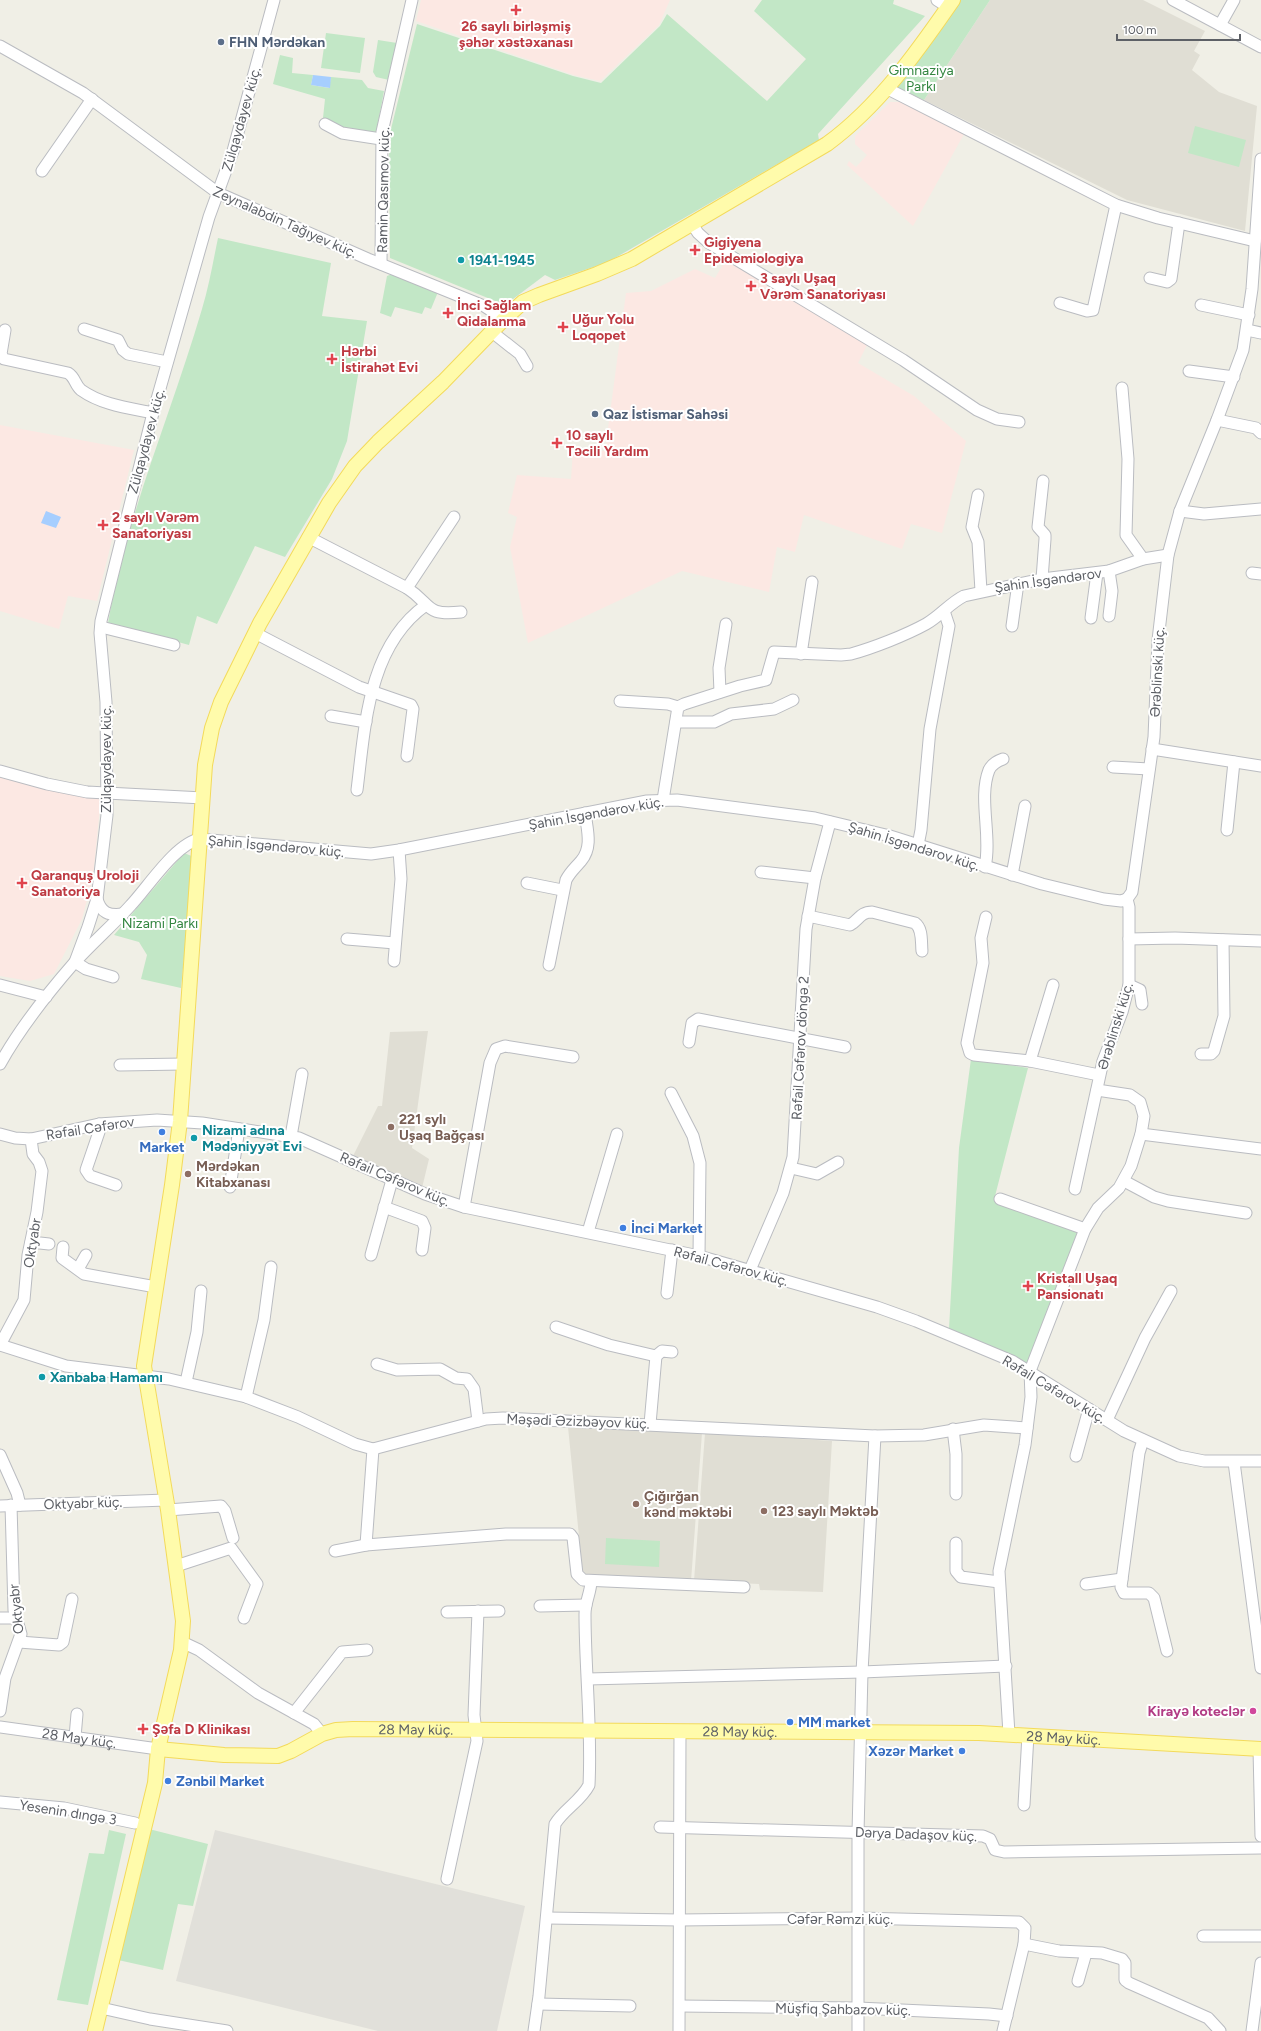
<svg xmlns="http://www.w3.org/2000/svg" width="1261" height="2031" font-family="Figtree,sans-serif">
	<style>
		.industrial { fill: #e1e0da }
		.education { fill: #e0ded4 }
		.medical { fill: #fce8e3 }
		.green { fill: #c2e7c6 }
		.water { fill: #a6ceff }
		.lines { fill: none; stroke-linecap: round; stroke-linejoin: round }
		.minor-casing { stroke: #babcc1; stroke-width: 13 }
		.major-casing { stroke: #f3da5b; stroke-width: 16 }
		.minor { stroke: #fff; stroke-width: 11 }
		.major { stroke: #fffbab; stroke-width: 14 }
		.health-dot { fill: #e0444e; stroke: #fff; stroke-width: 1.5 }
		.service-dot { fill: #5c6f8a; stroke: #fff; stroke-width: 1.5 }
		.culture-dot { fill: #0f9aa8; stroke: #fff; stroke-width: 1.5 }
		.education-dot { fill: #8d6e63; stroke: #fff; stroke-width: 1.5 }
		.shop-dot { fill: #3f7fe0; stroke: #fff; stroke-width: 1.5 }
		.hotel-dot { fill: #d1479c; stroke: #fff; stroke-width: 1.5 }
		.labels { text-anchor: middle; stroke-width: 4; stroke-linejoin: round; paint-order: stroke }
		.health-label { font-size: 14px; font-weight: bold; fill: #be3a42; stroke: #fff; text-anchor: start }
		.service-label { font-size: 14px; font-weight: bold; fill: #4e5e75; stroke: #fff; text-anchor: start }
		.park-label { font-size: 14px; fill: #348641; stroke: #fff }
		.street-label { font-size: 14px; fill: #5d6066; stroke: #fff }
		.culture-label { font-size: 14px; font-weight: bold; fill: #0d838f; stroke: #fff; text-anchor: start }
		.education-label { font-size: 14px; font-weight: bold; fill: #785e54; stroke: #fff; text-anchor: start }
		.shop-label { font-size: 14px; font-weight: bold; fill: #366cbe; stroke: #fff; text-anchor: start }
		.hotel-label { font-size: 14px; font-weight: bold; fill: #b23c85; stroke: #fff; text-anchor: end }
	</style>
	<rect width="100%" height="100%" fill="#f0efe6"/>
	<path class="industrial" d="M215 1830 525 1906 497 2031H378L176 1981Z"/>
	<path class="education" d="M990 0H1143L1205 31 1194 51 1200 55 1192 70 1219 92 1257 106 1245 231 1127 200 924 100Z
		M428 1031 412 1148 429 1159 422 1188 353 1156 378 1106H382L390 1032Z
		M568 1427 702 1433 691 1581 583 1576Z
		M705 1433 832 1441 823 1592 760 1590 759 1584 694 1581Z"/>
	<path class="medical" d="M421 0H670L659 25 600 81 574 75 416 21Z
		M890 102H901L964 134 913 226 847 165 849 161 856 167 867 155 855 144V136Z
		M727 258 867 345 858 363 914 396 966 441 942 533 911 524 902 549 804 515 795 552 777 547 769 592 682 571 528 643 510 547 517 517 508 513 517 475 571 479 573 450 605 451 626 293 651 291 695 269 715 278Z
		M0 425 134 450 97 601 68 596 59 629 0 611Z
		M0 775 101 798 93 877 82 919 54 974 30 981 0 976Z"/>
	<path class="green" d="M762 0H894L893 4 925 16 818 134 819 140 608 262 555 280 545 275 513 299 500 303 390 258 389 137 417 24 573 76 601 83 660 26 667 14 767 101 806 59 754 11Z
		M961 0H990L924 100 896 87Z
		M326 33 365 38 360 73 321 68Z
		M378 40 397 43 389 80 376 77 373 72Z
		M280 55 293 58 292 73 313 75 311 85 329 88 331 77 362 80 368 88 384 91 376 134 346 130 323 118 325 99 273 84Z
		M1195 126 1246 140 1239 167 1188 153Z
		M218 238 331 263 322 316 367 321 347 441 332 479 285 557 255 546 217 624 197 616 189 645 108 623C127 513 171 415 202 309 209 286 213 262 218 238Z
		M392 274 438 292 431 309 425 307 422 314 395 307 391 317 380 313 387 276Z
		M184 853 194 857 181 988 141 979 147 955 139 942 114 935Z
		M971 1059 1028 1068 994 1200 1078 1231 1029 1365 949 1329 959 1148Z
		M606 1538 660 1541 659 1567 605 1564Z
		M149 1829 208 1844 193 1906 178 1904 163 1970 118 1960Z
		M109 1830 126 1834 88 2005 57 2000 89 1853 104 1854Z"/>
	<path class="water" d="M313 75 331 77 330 88 311 85Z
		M46 511 61 517 56 528 41 523Z"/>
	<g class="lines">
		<g class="minor-casing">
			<g id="minor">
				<path d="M937 0 948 7"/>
				<path d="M1173 0 1261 47"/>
				<path d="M1220 25 1234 0"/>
				<path d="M0 46 83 93 218 193 368 259 484 306 504 319"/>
				<path d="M886 88 1116 205 1158 218 1255 241"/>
				<path d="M325 124 342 133 381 139"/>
				<path d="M42 171 92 99"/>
				<path d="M692 224 698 233 709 243 903 360 977 410 997 419 1019 422"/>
				<path d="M381 264 382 132 412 0"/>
				<path d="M1150 278 1167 282 1171 279 1179 223"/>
				<path d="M1060 303 1087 311 1093 310 1116 205"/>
				<path d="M1201 305 1249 315"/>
				<path d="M84 329 118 340 123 350 128 354 167 362"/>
				<path d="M5 330 1 354 4 359 68 373C75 377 75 385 81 390 102 405 129 408 153 413"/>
				<path d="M1247 330 1261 333"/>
				<path d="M492 332 520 354 527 366"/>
				<path d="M1189 371 1234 377"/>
				<path d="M1122 388 1128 459 1126 535 1143 559"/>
				<path d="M1217 420 1256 428 1261 433"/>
				<path d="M978 495 972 527 978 542 981 591"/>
				<path d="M1180 511 1204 514 1261 509"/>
				<path d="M308 537 407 588C433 605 424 616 461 612"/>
				<path d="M1252 573 1261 574"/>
				<path d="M1042 579 1045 539V535L1038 527 1043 481"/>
				<path d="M407 588 454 517"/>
				<path d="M1109 616 1112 591 1109 571"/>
				<path d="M1091 618 1097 573"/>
				<path d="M1012 626 1018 583"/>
				<path d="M101 627 174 645"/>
				<path d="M255 633 359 687 411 705 413 709 407 756"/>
				<path d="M801 654 812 582"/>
				<path d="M720 692 719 668 726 624"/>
				<path d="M620 701 668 704 678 707"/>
				<path d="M331 716 366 722"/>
				<path d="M676 722H714L731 714 774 709 793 700"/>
				<path d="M1152 749 1261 766"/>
				<path d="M1113 767 1149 769"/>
				<path d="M0 771 47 784 87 792 203 798"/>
				<path d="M357 790C365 726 368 646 426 605"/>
				<path d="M663 800 678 707 684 704 740 686 766 680 774 652 841 655 851 654C873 648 906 635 926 624 940 616 950 603 964 596L1042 579 1109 571 1143 559 1168 555"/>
				<path d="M1227 830 1234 762"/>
				<path d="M918 845 921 830 930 729 949 626 944 611"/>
				<path d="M985 867C992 836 978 798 989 770 992 764 997 761 1003 759"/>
				<path d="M761 872 815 878"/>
				<path d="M1012 875 1025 806"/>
				<path d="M527 883 562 890"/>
				<path d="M97 899C101 913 109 916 123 914"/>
				<path d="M1127 899 1132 892 1154 737 1158 640 1168 555 1180 511 1217 420 1243 350 1252 289 1261 159"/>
				<path d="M808 916 850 925C859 920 860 912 872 912L915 923C923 929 921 942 922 951"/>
				<path d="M986 917 981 938 983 963 967 1043 970 1053 974 1055 1030 1061 1099 1075"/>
				<path d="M347 939 395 943"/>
				<path d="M1129 939 1175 938 1261 941"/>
				<path d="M394 961 401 879 399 850"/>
				<path d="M549 965 566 880C570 872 575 868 581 861 593 847 587 829 585 813"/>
				<path d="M113 977 86 969 75 962 88 927 97 899 107 815 106 702 100 633 101 621 153 413 209 217 233 151 274 0"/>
				<path d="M0 985 46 997"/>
				<path d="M1129 985 1140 990 1142 1004"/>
				<path d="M689 1042 692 1023 698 1019 845 1047"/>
				<path d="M1201 1054H1211L1214 1051 1224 1016 1223 940"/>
				<path d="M1030 1061 1053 985"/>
				<path d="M0 1064C20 1028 47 994 74 963 92 943 113 925 131 905 148 887 176 843 200 839L371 854 399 850 647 801 677 800 815 818 890 836 1042 884 1104 899 1121 901 1127 899"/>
				<path d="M120 1065 184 1064"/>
				<path d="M671 1093 693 1136 700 1163 699 1256"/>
				<path d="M99 1124V1132L86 1170 90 1176 116 1185"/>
				<path d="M0 1134 15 1138 31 1139 99 1124 157 1120 202 1123 299 1138 425 1194 464 1207 699 1256 877 1307 916 1321 1012 1361 1124 1431 1179 1456 1204 1461H1261"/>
				<path d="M1141 1134 1261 1149"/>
				<path d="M291 1136 302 1074"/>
				<path d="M791 1168 817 1174 838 1162"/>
				<path d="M1124 1181 1154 1197 1168 1201 1246 1213"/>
				<path d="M230 1187 239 1129"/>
				<path d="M1075 1189 1103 1061 1122 1012 1129 985V907L1127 899"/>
				<path d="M1000 1199 1085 1229"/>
				<path d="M384 1207 422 1221 425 1228 422 1250"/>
				<path d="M464 1207 490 1063 496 1049 505 1046 573 1057"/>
				<path d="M588 1232 617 1134"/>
				<path d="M31 1242 49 1244"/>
				<path d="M63 1247 62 1258 84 1274 156 1287"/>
				<path d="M371 1255 392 1180"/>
				<path d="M78 1269 86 1255"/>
				<path d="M750 1270 783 1193 793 1157 806 929 815 878 830 822"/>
				<path d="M667 1293 672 1250"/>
				<path d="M556 1327 609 1345 656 1356 662 1351 672 1352"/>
				<path d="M0 1345 66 1366 169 1379 246 1397 298 1417 355 1444 373 1449 486 1419 503 1418 875 1436 924 1435 984 1425 1027 1428"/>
				<path d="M0 1345 24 1300 28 1255 37 1212 42 1171 39 1162 33 1154 31 1139"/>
				<path d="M377 1364 397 1370 440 1369 456 1378 467 1379 474 1389 478 1421"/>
				<path d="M186 1382 197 1332 201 1291"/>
				<path d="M246 1397 264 1320 271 1267"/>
				<path d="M1107 1420 1145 1338 1171 1291"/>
				<path d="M650 1424 656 1356"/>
				<path d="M953 1429 956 1454V1494"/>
				<path d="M1143 1440 1139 1453 1121 1587 1124 1593H1149L1154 1598 1167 1651"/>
				<path d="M0 1455 17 1493 20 1505"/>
				<path d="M1076 1456 1089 1409"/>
				<path d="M1234 1462 1261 1668"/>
				<path d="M0 1506 166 1500"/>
				<path d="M168 1510 221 1506 225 1511 233 1538"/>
				<path d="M956 1543V1571L961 1577 999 1582"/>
				<path d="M366 1545 373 1449"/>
				<path d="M335 1551 366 1545 506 1534H570L573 1538 577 1574 583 1580 744 1587"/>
				<path d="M176 1566 231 1548 257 1584 244 1618"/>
				<path d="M1086 1584 1122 1579"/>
				<path d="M540 1606 586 1605"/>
				<path d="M447 1612 499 1611"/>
				<path d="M0 1618H15"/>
				<path d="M19 1642 59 1645 63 1642 72 1599"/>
				<path d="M182 1642 199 1650 258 1693 314 1724 322 1734"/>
				<path d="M588 1679 862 1672 1006 1666"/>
				<path d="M0 1711 5 1678 21 1634 14 1610 11 1505"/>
				<path d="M294 1713 342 1652 367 1650"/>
				<path id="s1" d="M0 1727 158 1749"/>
				<path d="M1009 1734 999 1571 1025 1445 1031 1397 1030 1371 1085 1229 1098 1208 1119 1188 1131 1166 1141 1134 1144 1116 1140 1102 1130 1095 1097 1090"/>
				<path d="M75 1737 77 1714"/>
				<path d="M1259 1749 1261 1836"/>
				<path d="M0 1802 64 1808 135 1823"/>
				<path d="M1024 1805 1028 1735"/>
				<path d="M660 1827 983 1836 990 1839 995 1850 1004 1852 1261 1848"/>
				<path d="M447 1879 477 1741 474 1715 478 1611"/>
				<path d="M547 1918 680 1920 859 1918 1019 1922 1025 1928 1024 1944 1003 2031"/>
				<path d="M1203 1936H1261"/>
				<path d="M1024 1944 1059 1951 1102 1953 1122 1959 1125 1963V1980L1129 1983 1208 2018 1220 2031"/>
				<path d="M1078 1981 1086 1953"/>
				<path d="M538 2004 630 2006"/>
				<path d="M680 2006 858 2008 989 2014 1007 2016"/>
				<path d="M101 2008 150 2019 227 2031"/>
				<path d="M534 2031 539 1996 555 1824C564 1809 581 1801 589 1785 592 1728 585 1671 585 1614 585 1602 591 1592 591 1581"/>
				<path d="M679 2031 680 1731"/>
				<path d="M858 2031V1833L862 1672 875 1436"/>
				<path d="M1252 2031 1261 1963"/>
			</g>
		</g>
		<g class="major-casing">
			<g id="major">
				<path id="s2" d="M158 1749 224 1755 278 1756 291 1751 322 1734 336 1730 353 1729 979 1733 1261 1749"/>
				<path d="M95 2031 155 1783 158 1749 181 1650 183 1621 168 1510 144 1366 172 1185 180 1121 205 765 212 728 221 702 260 623 329 503 355 466 378 442 443 382 504 319 523 302 539 295 597 274 632 259 827 144C879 106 917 52 953 0"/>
			</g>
		</g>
		<use href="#minor" class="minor"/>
		<use href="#major" class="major"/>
	</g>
	<g class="health-dot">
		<path d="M514 4h4v4h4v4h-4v4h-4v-4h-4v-4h4z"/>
		<path d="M693 244h4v4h4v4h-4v4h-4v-4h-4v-4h4z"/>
		<path d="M749 280h4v4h4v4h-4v4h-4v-4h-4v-4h4z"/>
		<path d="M446 307h4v4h4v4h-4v4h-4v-4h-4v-4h4z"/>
		<path d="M561 321h4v4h4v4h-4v4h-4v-4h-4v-4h4z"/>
		<path d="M330 353h4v4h4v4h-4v4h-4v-4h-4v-4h4z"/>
		<path d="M555 437h4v4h4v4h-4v4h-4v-4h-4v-4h4z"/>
		<path d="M101 519h4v4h4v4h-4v4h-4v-4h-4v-4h4z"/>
		<path d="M20 877h4v4h4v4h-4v4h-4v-4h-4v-4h4z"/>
		<path d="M1026 1280h4v4h4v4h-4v4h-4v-4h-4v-4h4z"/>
		<path d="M141 1723h4v4h4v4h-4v4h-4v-4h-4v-4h4z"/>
	</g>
	<g class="service-dot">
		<circle cx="221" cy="42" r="4"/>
		<circle cx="595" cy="414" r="4"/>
	</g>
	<g class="culture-dot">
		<circle cx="461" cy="260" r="4"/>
		<circle cx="194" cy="1138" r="4"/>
		<circle cx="42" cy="1377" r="4"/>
	</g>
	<g class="education-dot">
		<circle cx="391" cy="1127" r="4"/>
		<circle cx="188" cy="1174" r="4"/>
		<circle cx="636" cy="1504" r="4"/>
		<circle cx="764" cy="1511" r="4"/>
	</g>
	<g class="shop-dot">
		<circle cx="162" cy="1132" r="4"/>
		<circle cx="623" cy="1228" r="4"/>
		<circle cx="790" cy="1722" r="4"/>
		<circle cx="962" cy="1751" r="4"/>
		<circle cx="168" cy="1781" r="4"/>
	</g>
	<circle class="hotel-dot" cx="1253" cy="1711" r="4"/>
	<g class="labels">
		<g class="health-label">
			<text x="516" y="31" text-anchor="middle">26 saylı birləşmiş<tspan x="516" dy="16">şəhər xəstəxanası</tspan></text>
			<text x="704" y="247">Gigiyena<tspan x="704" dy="16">Epidemiologiya</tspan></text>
			<text x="760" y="283">3 saylı Uşaq<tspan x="760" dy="16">Vərəm Sanatoriyası</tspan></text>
			<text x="457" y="310">İnci Sağlam<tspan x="457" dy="16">Qidalanma</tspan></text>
			<text x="572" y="324">Uğur Yolu<tspan x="572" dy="16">Loqopet</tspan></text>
			<text x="341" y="356">Hərbi<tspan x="341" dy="16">İstirahət Evi</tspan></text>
			<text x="566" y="440">10 saylı<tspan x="566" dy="16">Təcili Yardım</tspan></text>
			<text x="112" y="522">2 saylı Vərəm<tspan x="112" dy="16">Sanatoriyası</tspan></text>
			<text x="31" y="880">Qaranquş Uroloji<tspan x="31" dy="16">Sanatoriya</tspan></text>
			<text x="1037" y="1283">Kristall Uşaq<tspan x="1037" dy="16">Pansionatı</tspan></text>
			<text x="152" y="1734">Şəfa D Klinikası</text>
		</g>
		<g class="service-label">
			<text x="229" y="47">FHN Mərdəkan</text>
			<text x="603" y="419">Qaz İstismar Sahəsi</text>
		</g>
		<g class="park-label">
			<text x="921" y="75">Gimnaziya<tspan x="921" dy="16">Parkı</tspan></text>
			<text x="160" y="928">Nizami Parkı</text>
		</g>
		<g class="street-label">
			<text transform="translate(241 119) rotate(-74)" y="5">Zülqaydayev küç.</text>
			<text transform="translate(383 190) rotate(-89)" y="5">Ramin Qasımov küç.</text>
			<text transform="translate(285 222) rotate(24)" y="5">Zeynalabdin Tağıyev küç.</text>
			<text transform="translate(146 441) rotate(-75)" y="5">Zülqaydayev küç.</text>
			<text transform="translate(1048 580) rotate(-8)" y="5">Şahin İsgəndərov</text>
			<text transform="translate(1157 672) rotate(-87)" y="5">Ərəblinski küç.</text>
			<text transform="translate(106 759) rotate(-90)" y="5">Zülqaydayev küç.</text>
			<text transform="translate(596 813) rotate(-10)" y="5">Şahin İsgəndərov küç.</text>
			<text transform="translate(276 846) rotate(5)" y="5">Şahin İsgəndərov küç.</text>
			<text transform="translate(914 846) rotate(17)" y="5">Şahin İsgəndərov küç.</text>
			<text transform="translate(1115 1026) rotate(-73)" y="5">Ərəblinski küç.</text>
			<text transform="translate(800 1048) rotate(-87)" y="5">Rəfail Cəfərov döngə 2</text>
			<text transform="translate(90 1128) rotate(-9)" y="5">Rəfail Cəfərov</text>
			<text transform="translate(395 1179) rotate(23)" y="5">Rəfail Cəfərov küç.</text>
			<text transform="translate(32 1243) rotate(-81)" y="5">Oktyabr</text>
			<text transform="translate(731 1266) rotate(15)" y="5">Rəfail Cəfərov küç.</text>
			<text transform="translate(1054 1389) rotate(31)" y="5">Rəfail Cəfərov küç.</text>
			<text transform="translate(578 1421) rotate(2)" y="5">Məşədi Əzizbəyov küç.</text>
			<text transform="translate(83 1503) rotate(-2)" y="5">Oktyabr küç.</text>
			<text transform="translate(16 1609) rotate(-96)" y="5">Oktyabr</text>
			<text dy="5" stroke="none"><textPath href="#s2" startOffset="264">28 May küç.</textPath></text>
			<text dy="5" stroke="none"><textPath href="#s2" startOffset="588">28 May küç.</textPath></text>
			<text dy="5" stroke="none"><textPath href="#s2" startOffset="912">28 May küç.</textPath></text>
			<text dy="5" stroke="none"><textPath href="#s1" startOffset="80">28 May küç.</textPath></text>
			<text transform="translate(68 1812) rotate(9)" y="5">Yesenin dıngə 3</text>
			<text transform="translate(916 1834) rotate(2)" y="5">Dərya Dadaşov küç.</text>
			<text x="840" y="1924">Cəfər Rəmzi küç.</text>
			<text transform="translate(843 2009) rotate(1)" y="5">Müşfiq Şahbazov küç.</text>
		</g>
		<g class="culture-label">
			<text x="469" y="265">1941-1945</text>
			<text x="202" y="1135">Nizami adına<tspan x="202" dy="16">Mədəniyyət Evi</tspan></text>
			<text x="50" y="1382">Xanbaba Hamamı</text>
		</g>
		<g class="education-label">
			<text x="399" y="1124">221 sylı<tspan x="399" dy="16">Uşaq Bağçası</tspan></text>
			<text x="196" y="1171">Mərdəkan<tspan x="196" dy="16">Kitabxanası</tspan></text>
			<text x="644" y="1501">Çığırğan<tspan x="644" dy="16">kənd məktəbi</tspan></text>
			<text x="772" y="1516">123 saylı Məktəb</text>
		</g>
		<g class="shop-label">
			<text x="162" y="1152" text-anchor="middle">Market</text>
			<text x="631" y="1233">İnci Market</text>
			<text x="798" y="1727">MM market</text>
			<text x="954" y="1756" text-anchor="end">Xəzər Market</text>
			<text x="176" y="1786">Zənbil Market</text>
		</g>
		<g class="hotel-label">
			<text x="1245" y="1716">Kirayə koteclər</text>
		</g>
	</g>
	<path d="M1117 34v6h123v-6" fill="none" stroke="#5d6066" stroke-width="2"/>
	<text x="1123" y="34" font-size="12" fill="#5d6066" stroke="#ffffff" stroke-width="3" paint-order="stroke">100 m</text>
</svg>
